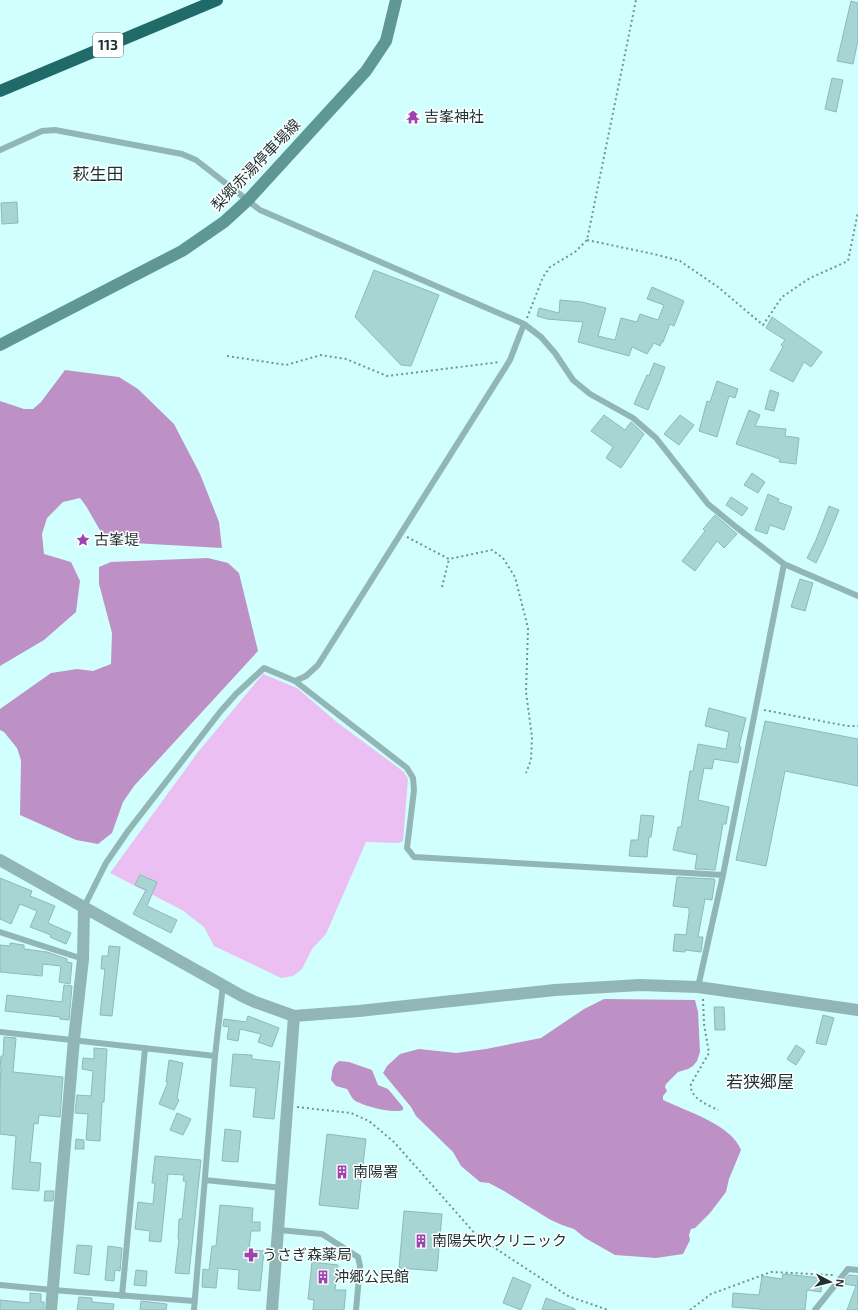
<svg xmlns="http://www.w3.org/2000/svg" width="858" height="1310" font-family="'Exo 2','Noto Sans JP',sans-serif">
	<style>
		.green { fill: #ebbff2 }
		.water { fill: #bd91c5 }
		.building { fill: #a7d5d4; stroke: #8dbab9 }
		.lines { fill: none; stroke-linecap: round; stroke-linejoin: round }
		.path { stroke: #739393; stroke-width: 2; stroke-dasharray: 2 3; stroke-linecap: butt }
		.service { stroke: #91b6b5; stroke-width: 6 }
		.minor { stroke: #91b6b5; stroke-width: 12 }
		.secondary { stroke: #5e9796; stroke-width: 12 }
		.motorway { stroke: #216a6a; stroke-width: 12 }
		.labels { text-anchor: middle; stroke-width: 3; stroke-linejoin: round; paint-order: stroke }
		.shield { fill: #fff; stroke: #626f6f; stroke-width: 1 }
		.shield-label { font-size: 14px; font-weight: bold; fill: #1f3131 }
		.poi-label { font-size: 15px; fill: #1f3131; stroke: #fff; text-anchor: start }
		.street-label { font-size: 15px; fill: #1f3131; stroke: #fff }
		.quarter-label { font-size: 17px; fill: #1f3131; stroke: #fff }
	</style>
	<rect width="100%" height="100%" fill="#d0fffe"/>
	<path class="green" d="M263 674 297 688 338 723 404 772 408 779 403 841 398 843 366 842 326 934 312 949 302 969 293 976 281 978 214 946 204 927 182 910 110 873 198 752Z"/>
	<path class="water" d="M65 370 119 377 138 389 174 424 200 474 219 522 222 548 115 542 101 532 86 506 80 498 63 502 47 518 42 534 44 554 71 562 80 581 76 612 44 640 0 666V401L24 409H33L41 402Z
		M208 558 228 563 239 573 258 651 134 786 123 802 112 833 98 844 76 840 20 815 21 760 17 748 4 732 0 730V709L51 673 77 669 93 671 111 664 112 633 99 584V567L111 562Z
		M604 999 695 1000 698 1012 700 1052 697 1061 693 1066 688 1069 678 1072 666 1084 665 1087 667 1091 663 1096V1100C686 1111 732 1125 741 1150L729 1179 726 1192 710 1213 695 1228 691 1229 689 1235 690 1240 683 1254 656 1258 615 1255 585 1238 574 1229 562 1225 549 1219 504 1191 489 1183 480 1182 461 1166 453 1152 416 1116 411 1107 383 1073 387 1066 400 1054 419 1049 456 1053 486 1049 541 1038 584 1009Z
		M339 1061 349 1062 372 1070 378 1085 388 1089 403 1107V1110C393 1114 363 1106 354 1100 351 1097 349 1092 347 1089L336 1086 331 1080C332 1072 332 1065 339 1061Z"/>
	<path class="building" d="M851 1 858 3V40L853 64 837 61Z
		M832 78 843 80 836 112 825 109Z
		M17 202 18 223 2 224 1 203Z
		M374 270 439 295 411 366 401 365 355 317Z
		M652 287 684 301 674 326 670 324 663 342H662L660 346 654 343 647 354 632 347 629 356 578 342 583 322 547 319 537 316 539 308 559 313 560 300 582 302 606 308 598 336 615 340 621 318 637 322 640 314 658 320 664 305 647 299Z
		M772 317 822 352 811 367 804 362 793 382 770 370 783 347 781 345 785 340 766 328Z
		M654 363 665 367 660 381 648 410 634 404 647 375 649 376Z
		M717 381 738 389 735 398 729 396 717 437 699 431 707 401 710 402Z
		M770 390 779 393 774 411 765 409Z
		M749 410 760 415 755 426 786 429 785 436 799 438 796 464 779 462 780 459 736 444Z
		M604 415 625 430 631 422 644 434 621 468 606 458 613 447 591 431Z
		M680 415 694 425 679 445 664 434Z
		M752 473 765 482 758 493 744 485Z
		M768 494 779 499 778 502 792 507 784 530 770 525 767 534 755 530Z
		M731 497 748 508 742 516 726 505Z
		M829 506 839 510 825 544 816 563 807 558 816 540Z
		M715 515 737 534 724 548 717 541 695 571 682 561 705 531 703 529Z
		M800 579 813 583 805 611 791 607Z
		M709 708 746 718 739 747H741L738 763 714 759 712 769 704 768 698 800 729 807 726 824H723L715 870 695 869 697 855 673 850 678 827H681L690 771H693L698 744 726 749 729 732 705 726Z
		M765 721 858 739V786L785 771 766 866 736 860Z
		M641 815 654 816 651 837H649L647 857 629 856 631 840H638Z
		M140 875 157 882 147 906 177 920 171 933 133 914 146 890 135 885Z
		M677 877 714 879 715 880 712 900 705 899 698 937H703L701 952 685 950V952L673 951 675 934 686 935 689 913V908L673 906Z
		M0 878 32 891 30 896 55 906 48 923 71 933 66 944 50 937 51 935 30 927 37 911 20 904 11 924 0 919Z
		M10 943 24 945V949L47 952 67 959V962L72 963 70 984 59 982 61 966 43 964 42 976 0 972V945L10 946Z
		M109 946 120 947 112 1016 100 1015 105 969H101L102 956H108Z
		M64 985 72 986 69 1020 60 1019V1017L5 1011 7 995 62 1002Z
		M714 1007H724L725 1030H715Z
		M823 1015 834 1018 826 1045 816 1043Z
		M248 1016 279 1028 272 1047 258 1042 261 1034 240 1029 238 1041 227 1039 229 1027 223 1026 224 1019 246 1022Z
		M4 1037 16 1038 13 1072 63 1077 60 1117 39 1115 38 1124 34 1123 30 1162 41 1163 39 1191 12 1189 16 1136 0 1134V1086L1 1068H0L1 1056H3Z
		M796 1045 805 1051 796 1065 787 1059Z
		M94 1048 107 1049 104 1102H102L100 1141 86 1140 88 1114 75 1113 77 1095 91 1096 93 1071 82 1069 83 1058 94 1059Z
		M233 1054 252 1055V1059L280 1062 274 1119 253 1117 256 1088 230 1086Z
		M169 1060 183 1063 177 1099 179 1100 174 1110 159 1104 168 1082H166Z
		M177 1113 191 1119 183 1135 170 1130Z
		M225 1129 241 1131 238 1162 222 1161Z
		M327 1134 366 1139 358 1209 319 1205Z
		M76 1139 84 1140V1149H75Z
		M155 1156 201 1160 189 1274 175 1273 179 1239H178L179 1219H182L186 1181H183L184 1175 168 1174 161 1242 149 1241 150 1231 135 1229 138 1202 153 1204 155 1183H152Z
		M45 1191H54L53 1201H44Z
		M220 1205 253 1208 252 1222H260V1231H251L249 1250 264 1251 260 1291 238 1289 239 1270 218 1268 216 1288 202 1287 203 1269 209 1270 212 1246H216Z
		M404 1211 442 1214 437 1271 399 1268Z
		M77 1245 92 1246 89 1275 74 1273Z
		M108 1246 122 1248 120 1271 115 1270 114 1281 105 1280Z
		M312 1262 338 1265 335 1290H346L344 1310H313L314 1300 308 1299Z
		M136 1270 147 1271 146 1286 134 1285Z
		M783 1274 822 1278 821 1292 807 1290 805 1310H760V1309L732 1307 733 1293 759 1295 762 1276 782 1279Z
		M849 1275 858 1276 857 1285 858 1284V1310H847L856 1286 845 1284 846 1278Z
		M513 1277 531 1285 521 1310 503 1303Z
		M30 1293 41 1294V1302H44V1310H0V1300L30 1303Z
		M79 1297 92 1298V1302L114 1304 113 1310H77Z
		M546 1298 575 1309V1310H542Z
		M141 1301 167 1304 166 1310H140Z"/>
	<g class="lines">
		<path class="path" d="M587 240 658 255 680 261 718 287 763 325 782 297 810 278 848 261 858 212
			M527 318 543 277 550 267 575 252 587 240 636 0
			M227 356 286 365 321 355 346 359 387 376 500 362
			M407 537 449 559 492 550 503 558 515 577 528 628 526 692 532 737 531 760 526 773
			M442 587 449 559
			M764 710 847 726H858
			M703 999 704 1024 709 1053 691 1084C689 1098 708 1105 718 1110
			M297 1107 351 1113 369 1121 394 1142 478 1237 568 1296 608 1310
			M690 1310 711 1294 771 1272 833 1275"/>
		<path class="service" d="M0 150 42 131 55 130 182 154 196 160 260 210 524 324 541 337 555 353 573 380 590 394 633 418 656 438 708 504 736 527 784 564 858 596
			M295 681 306 676 318 665 510 360 524 324
			M84 907 106 863 128 831 220 712 236 694 264 668 295 681 407 768 413 778 414 790 407 848 414 857 723 875
			M0 932 83 959
			M698 987 723 875 784 564
			M0 1032 215 1056
			M205 1180 282 1188
			M279 1230 322 1234 358 1257 360 1266 356 1310
			M0 1285 53 1290 194 1301
			M122 1296 145 1048
			M194 1310 215 1056 223 985
			M815 1310 848 1269 858 1270"/>
		<path class="minor" d="M0 860 242 996 255 1002 294 1016 359 1011 555 990 640 985 698 987 858 1010
			M51 1310 74 1039 83 959 84 907
			M272 1310 294 1016"/>
		<path class="secondary" d="M0 345 182 251 224 222 248 200 366 71 386 41 396 0"/>
		<path class="motorway" d="M0 91 217 0"/>
	</g>
	<defs>
		<g id="temple-bare" transform="scale(1.08)"><path d="M0-6L5-2H3V0L6.5 2.5H4V6H1.5V3h-3V6H-4V2.5H-6.5L-3 0V-2H-5Z" fill="#9e43ae" stroke="#fff" stroke-width="2.5" paint-order="stroke"/></g>
		<g id="sight-bare" transform="scale(1.08)"><path d="M0-6L1.8-2.2L6-1.7L2.9 1.2L3.7 5.4L0 3.3L-3.7 5.4L-2.9 1.2L-6-1.7L-1.8-2.2Z" fill="#9e43ae" stroke="#fff" stroke-width="2.5" paint-order="stroke"/></g>
		<g id="building-bare" transform="scale(1.08)"><path d="M-4-6H4V6H1V3H-1V6H-4ZM-2.5-4.3h1.7v1.8h-1.7ZM.8-4.3h1.7v1.8H.8ZM-2.5-1h1.7V.8h-1.7ZM.8-1h1.7V.8H.8Z" fill="#9e43ae" stroke="#fff" stroke-width="2.5" paint-order="stroke"/></g>
		<g id="pharmacy-bare" transform="scale(1.08)"><path d="M-2-6h4v4h4v4h-4v4h-4v-4h-4v-4h4Z" fill="#9e43ae" stroke="#fff" stroke-width="2.5" paint-order="stroke"/></g>
	</defs>
	<g fill-rule="evenodd">
		<use href="#temple-bare" x="413" y="117"/>
		<use href="#sight-bare" x="83" y="540"/>
		<use href="#building-bare" x="342" y="1172"/>
		<use href="#building-bare" x="421" y="1241"/>
		<use href="#pharmacy-bare" x="251" y="1255"/>
		<use href="#building-bare" x="323" y="1277"/>
	</g>
	<g class="labels">
		<rect class="shield" x="93" y="33" width="30" height="24" rx="3"/>
		<g class="shield-label">
			<text x="108" y="50">113</text>
		</g>
		<g class="poi-label">
			<text x="424" y="122">吉峯神社</text>
			<text x="94" y="545">古峯堤</text>
			<text x="353" y="1177">南陽署</text>
			<text x="432" y="1246">南陽矢吹クリニック</text>
			<text x="262" y="1260">うさぎ森薬局</text>
			<text x="334" y="1282">沖郷公民館</text>
		</g>
		<g class="street-label">
			<text transform="translate(256 165) rotate(-46)" y="5">梨郷赤湯停車場線</text>
		</g>
		<g class="quarter-label">
			<text x="98" y="180">萩生田</text>
			<text x="760" y="1088">若狭郷屋</text>
		</g>
	</g>
	<g transform="translate(830 1282) rotate(97)" stroke="#ffffff" stroke-width="3" paint-order="stroke">
	<path d="M0-3L7 15L0 10L-7 15Z" fill="#1f3131"/>
	<text y="-6" font-size="11" font-weight="bold" text-anchor="middle" fill="#1f3131">N</text>
	</g>
</svg>
